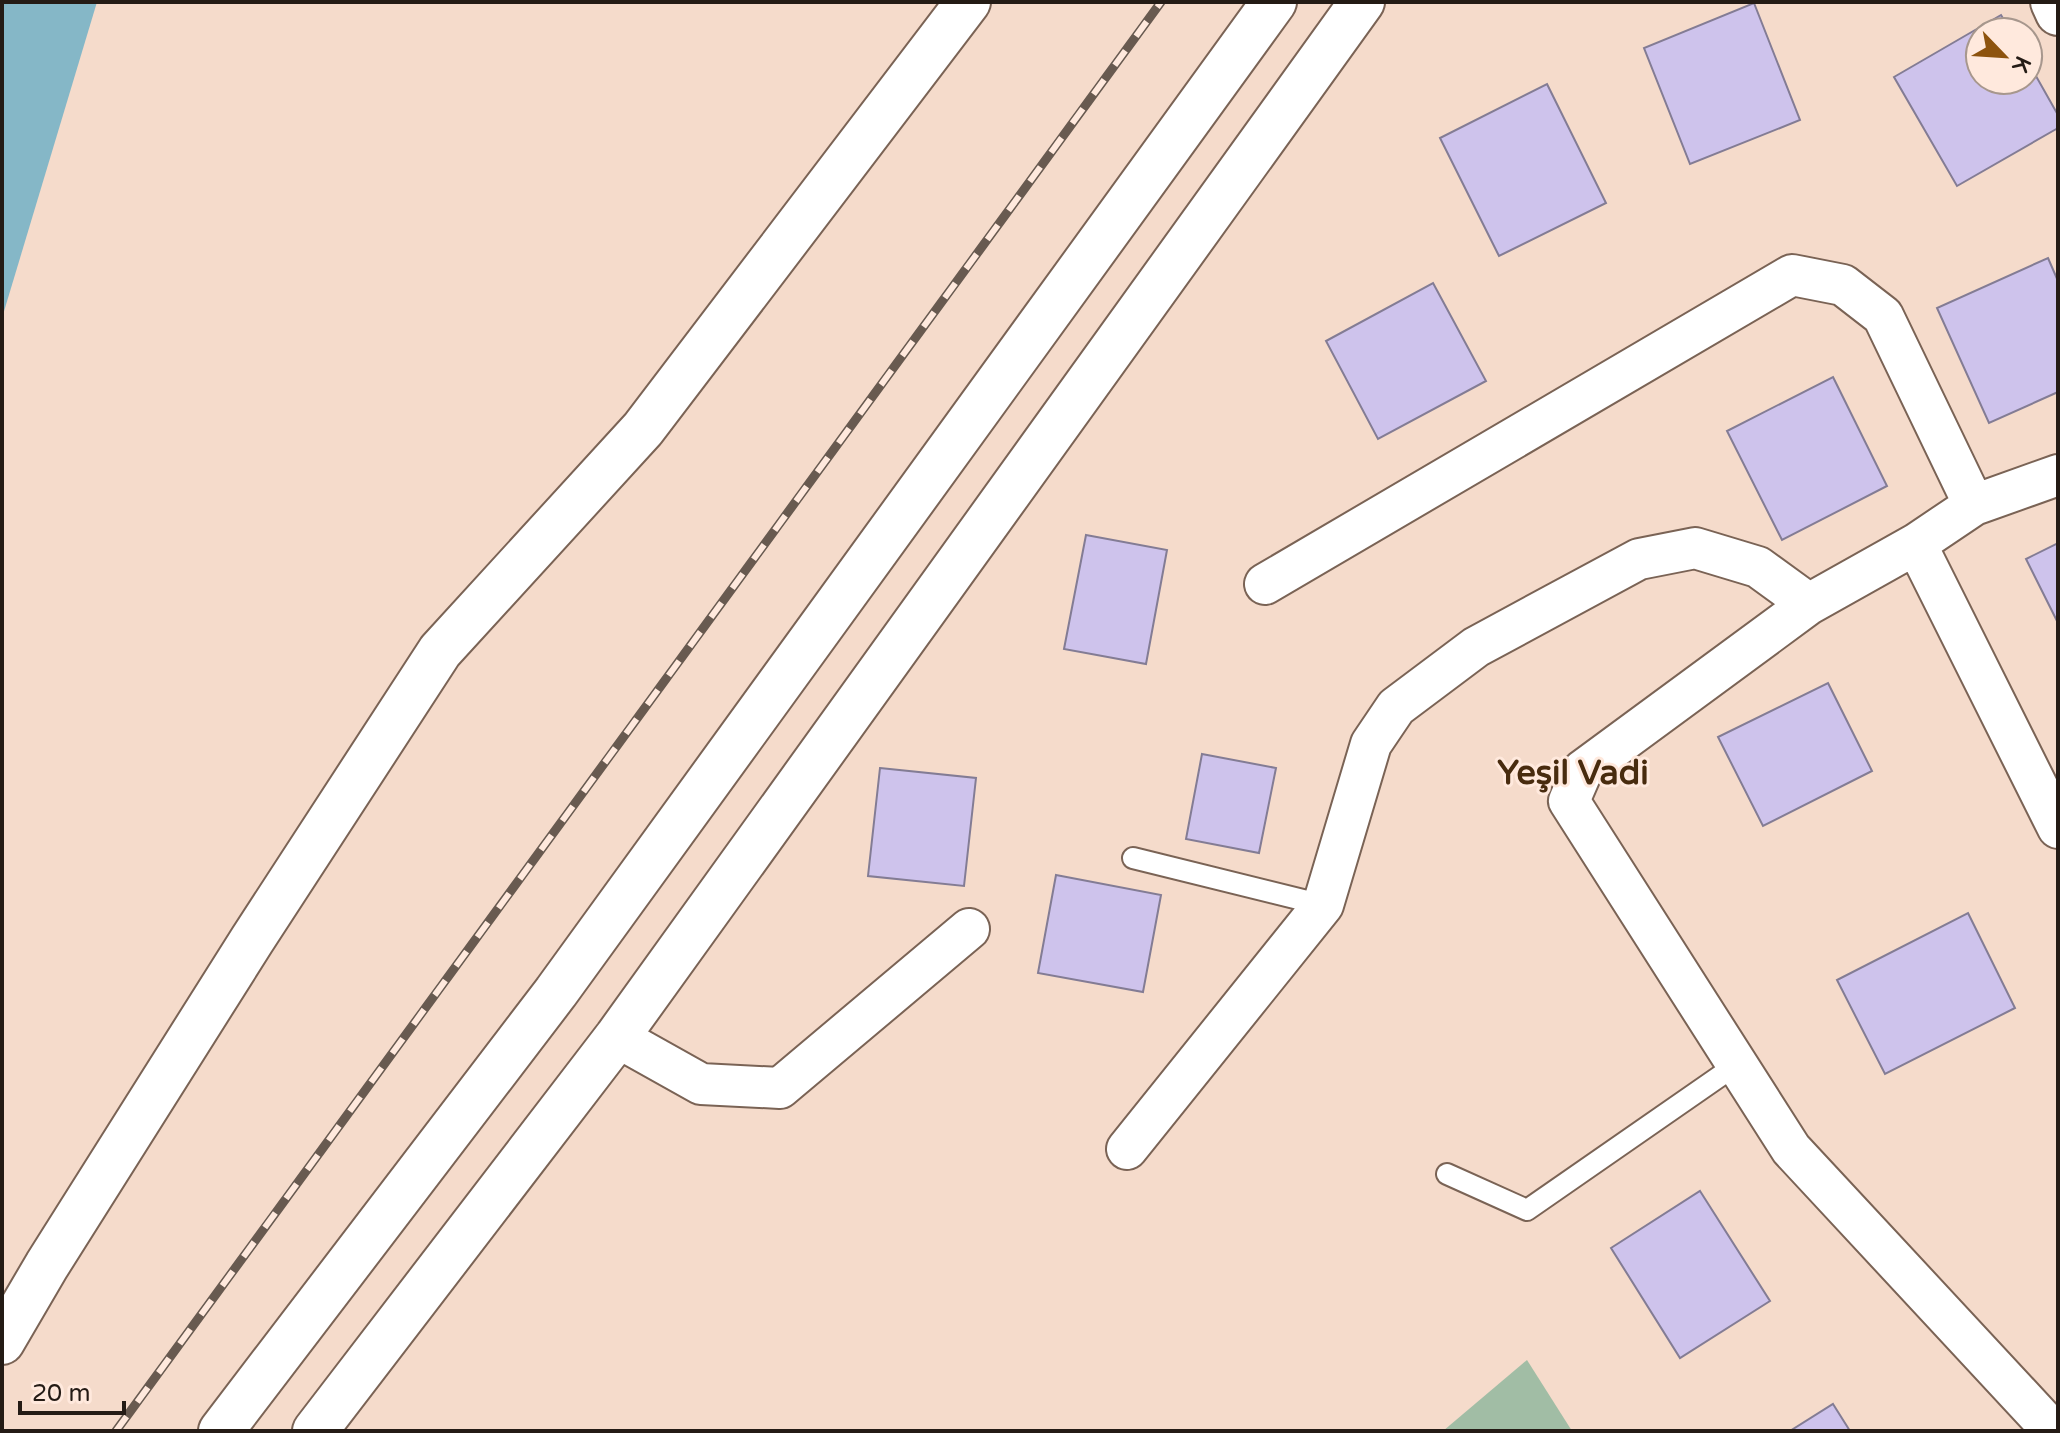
<svg xmlns="http://www.w3.org/2000/svg" width="2060" height="1433" font-family="'Varela Round',sans-serif">
	<style>
		.green { fill: #a1bda5 }
		.water { fill: #85b7c7 }
		.building { fill: #cec3ec; stroke: #837c94; stroke-width: 2 }
		.lines { fill: none; stroke-linecap: round; stroke-linejoin: round }
		.service-casing { stroke: #7a6355; stroke-width: 24 }
		.minor-casing { stroke: #7a6355; stroke-width: 44 }
		.tertiary-casing { stroke: #7a6355; stroke-width: 48 }
		.service { stroke: #fff; stroke-width: 20 }
		.minor { stroke: #fff; stroke-width: 40 }
		.tertiary { stroke: #fff; stroke-width: 44 }
		.rail-casing { stroke: #685a50; stroke-width: 9 }
		.rail { stroke: #ffe9dd; stroke-width: 6; stroke-dasharray: 18; stroke-linecap: butt }
		.labels { text-anchor: middle; stroke-width: 6; stroke-linejoin: round; paint-order: stroke }
		.district-label { font-size: 34px; font-weight: bold; fill: #482b0e; stroke: #ffe9dd }
	</style>
	<rect width="100%" height="100%" fill="#f5dbcb"/>
	<path class="green" d="M1527 1360 1572 1431H1443Z"/>
	<path class="water" d="M2 2H97L2 318Z"/>
	<path class="building" d="M1754 3 1800 120 1690 164 1644 48Z
		M2001 15 2011 32H1980V80H2028V62L2058 115V128L1957 186 1894 77Z
		M1547 84 1606 203 1499 256 1440 138Z
		M2048 258 2058 281V392L1989 423 1937 308Z
		M1433 283 1486 381 1378 439 1326 341Z
		M1833 377 1887 486 1782 540 1727 431Z
		M1086 535 1167 550 1146 664 1064 649Z
		M2058 543V623L2026 559Z
		M1828 683 1872 771 1763 826 1718 737Z
		M1202 754 1276 768 1259 853 1186 839Z
		M880 768 976 778 964 886 868 876Z
		M1056 875 1161 895 1143 992 1038 973Z
		M1968 913 2015 1008 1885 1074 1837 980Z
		M1700 1191 1770 1301 1680 1358 1611 1248Z
		M1833 1404 1850 1431H1790Z"/>
	<g class="lines">
		<g class="service-casing">
			<path id="service" d="M1133 858 1323 905
				M1447 1174 1527 1210 1736 1065"/>
		</g>
		<g class="minor-casing">
			<path id="minor" d="M1916 544 2058 828
				M1265 584 1792 275 1843 285 1883 316 1974 505
				M617 1037 701 1084 780 1088 969 929
				M1127 1149 1323 905 1371 744 1396 707 1476 647 1639 559 1695 548 1758 567 1809 604
				M2053 1431 1791 1149 1569 801 1582 771 1809 604 1916 544 1974 505 2058 475"/>
		</g>
		<g class="tertiary-casing">
			<path id="tertiary" d="M2053 2 2058 13
				M2 1342 47 1265 252 940 440 651 643 429 968 2
				M221 1431 556 992 1274 2
				M315 1431 617 1037 1362 2"/>
		</g>
		<use href="#service" class="service"/>
		<use href="#minor" class="minor"/>
		<use href="#tertiary" class="tertiary"/>
		<g class="rail-casing">
			<path id="rail" d="M116 1431 1161 2"/>
		</g>
		<use href="#rail" class="rail"/>
	</g>
	<g class="labels">
		<g class="district-label">
			<text x="1573" y="784">Yeşil Vadi</text>
		</g>
	</g>
	<rect width="2060" height="1433" fill="none" stroke="#241b15" stroke-width="8"/>
	<g transform="translate(2004 56) rotate(115)"><circle r="38" fill="#ffe9dd" stroke="#a7978d" stroke-width="2"/>
	<path d="M0-6L14 30L0 20L-14 30Z" fill="#8d530e"/>
	<text y="-12" font-size="22" font-weight="bold" text-anchor="middle" fill="#241b15">K</text>
	</g>
	<path d="M20 1401v12h104v-12" fill="none" stroke="#241b15" stroke-width="4"/>
	<text x="32" y="1401" font-size="24" fill="#241b15" stroke="#ffe9dd" stroke-width="6" paint-order="stroke">20 m</text>
</svg>
